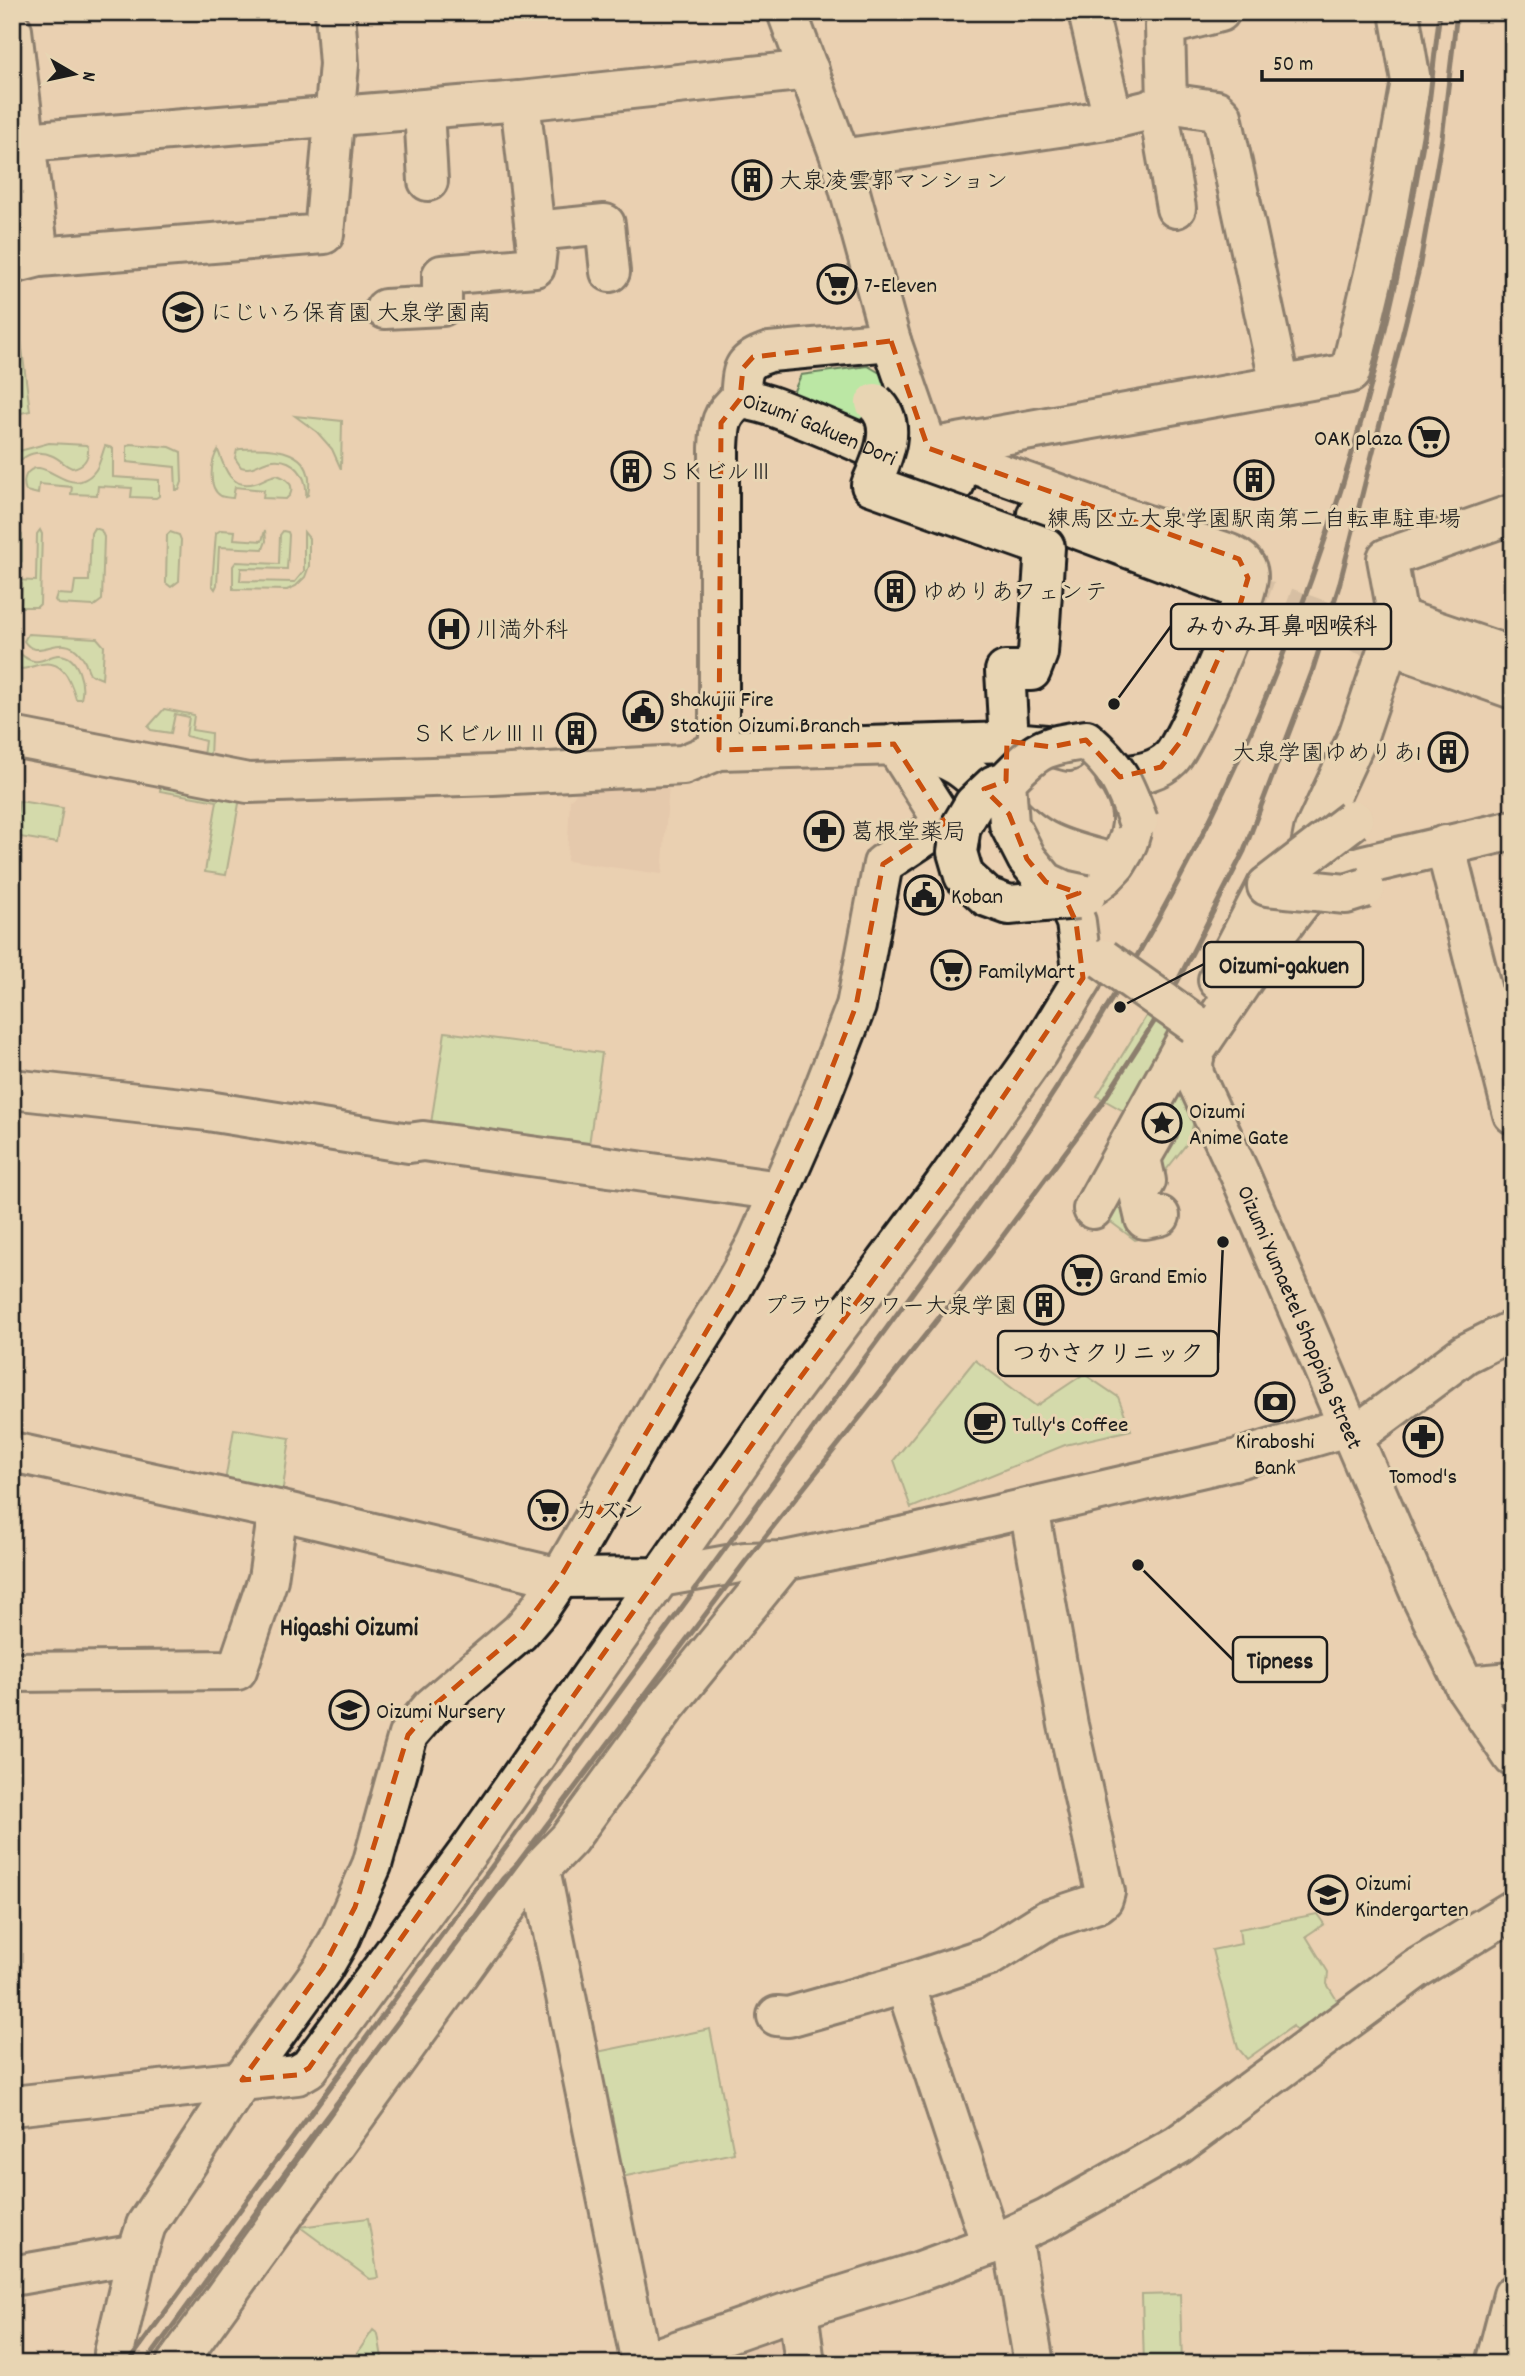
<svg xmlns="http://www.w3.org/2000/svg" width="1525" height="2376" font-family="Dekko,'Klee One',sans-serif">
	<style>
		.built { fill: #e1c0a6 }
		.green { fill: #bbe7a4; stroke: #6c8260; stroke-width: 2 }
		.lines { fill: none; stroke-linecap: round; stroke-linejoin: round }
		.minor-tunnel { stroke: #c1ac93; stroke-width: 38; stroke-dasharray: 38 19; stroke-linecap: butt }
		.minor-casing { stroke: #1c1c1c; stroke-width: 44 }
		.major-casing { stroke: #1c1c1c; stroke-width: 44 }
		.minor { stroke: #e8d5b3; stroke-width: 38 }
		.major { stroke: #e8d5b3; stroke-width: 38 }
		.rail { stroke: #1c1c1c; stroke-width: 5 }
		.minor-bridge-casing { stroke: #1c1c1c; stroke-width: 44; stroke-linecap: butt }
		.minor-bridge { stroke: #e8d5b3; stroke-width: 38 }
		.marked { fill: none; stroke: #c9500e; stroke-width: 5; stroke-dasharray: 14 9; stroke-linejoin: round }
		.labels { text-anchor: middle; stroke-width: 6; stroke-linejoin: round; paint-order: stroke }
		.poi-label { font-size: 23px; fill: #1c1c1c; stroke: #e8d5b3; text-anchor: start }
		.street-label { font-size: 23px; fill: #1c1c1c; stroke: #e8d5b3 }
		.quarter-label { font-size: 26px; font-weight: bold; fill: #1c1c1c; stroke: #e8d5b3 }
		.leader { fill: none; stroke: #1c1c1c; stroke-width: 2.5 }
		.callout-dot { fill: #1c1c1c; stroke: #e8d5b3; stroke-width: 2.5 }
		.callout { fill: #e8d5b3; stroke: #1c1c1c; stroke-width: 2.5 }
		.callout-label { font-size: 24px; text-anchor: middle; font-weight: bold; fill: #1c1c1c }
	</style>
	<rect width="100%" height="100%" fill="#ead0b1"/>
	<filter id="ink" filterUnits="userSpaceOnUse"><feTurbulence type="fractalNoise" baseFrequency=".0143" numOctaves="2"/><feDisplacementMap in="SourceGraphic" scale="14" xChannelSelector="R" yChannelSelector="G"/><feConvolveMatrix kernelMatrix="1 2 1 2 8 2 1 2 1" color-interpolation-filters="sRGB"/></filter>
	<g filter="url(#ink)">
		<path class="built" d="M669 784 662 874 567 861 570 800 582 787Z
			M790 2325 795 2364H679Z"/>
		<path class="green" d="M19 326 30 411 12 415V327Z
			M868 366 880 373 885 382 903 445 842 413 793 393 801 375Z
			M295 416 342 421 341 469 332 449 317 432Z
			M49 443 86 445 88 447C89 458 84 466 72 468 64 465 60 459 53 456 36 448 22 456 12 469V453Z
			M130 444 170 447 181 452 182 482 179 490H176L175 467 127 462V446Z
			M105 446 113 448V477L159 480V496L156 498 131 497 132 488 98 486 97 495 71 494 72 487 39 484 38 494 26 491C24 486 23 481 26 475 39 454 61 487 81 481 99 475 100 459 105 446Z
			M240 449C275 447 317 449 308 495L306 496C308 476 294 458 273 460 260 461 255 471 241 467L235 458 237 450Z
			M218 450C224 467 230 490 255 483 263 481 268 476 277 475 286 478 295 484 290 495L286 499 263 498 264 490 235 487 233 498C231 498 222 497 221 496 207 488 211 460 218 450Z
			M94 528 101 530 104 537 102 600 94 606 58 604 55 600 57 594 73 595 75 581H89L91 533Z
			M40 530 42 534 40 604 37 607H21L22 584 12 583V580L36 581 37 534Z
			M221 530 235 531 234 539 262 541 265 530 266 541 263 549 219 547 217 585 215 589 212 585 216 533Z
			M12 531H18L22 535V561L17 566H12Z
			M283 531 288 532 289 535 287 569 241 568 240 581 295 582 304 571V532L309 538V566L305 577 296 586 287 590 233 589V566L236 562 279 564 280 535Z
			M170 532 179 535 181 540 179 581 171 587 166 583 167 535Z
			M28 634 97 638 104 646 102 679 90 674C87 668 85 660 80 654 61 630 38 663 24 641Z
			M12 645C18 651 25 660 34 661 43 663 51 654 60 655 79 656 85 685 81 699H76C70 678 62 656 34 666 25 669 21 670 12 667Z
			M164 709 194 715 192 730 211 733 210 758 203 756 205 741 186 736 189 717 175 714 171 733 151 730 148 727Z
			M161 784 240 798 226 875 205 872 217 801 160 791Z
			M19 801 63 808 57 843 14 836Z
			M1166 984 1196 1115 1188 1142 1167 1169 1160 1186 1157 1199 1164 1233 1135 1240 1088 1205 1134 1117 1097 1096Z
			M445 1032 602 1053 588 1152 430 1130Z
			M975 1360 1036 1406 1084 1374 1118 1397 1131 1430 1065 1445 911 1508 894 1460Z
			M234 1429 290 1438 282 1495 224 1487Z
			M1317 1914 1324 1924 1306 1936 1328 1972 1327 1984 1338 2002 1298 2034 1293 2026 1247 2059 1238 2048 1212 1950 1241 1944 1239 1929Z
			M710 2029 734 2153 617 2178 592 2053Z
			M368 2218 378 2278 370 2279 300 2227Z
			M1180 2294 1182 2364H1144L1142 2295Z
			M373 2330 378 2334 383 2364H350Z"/>
		<g class="lines">
			<path class="minor-tunnel" d="M1232 587 1412 653"/>
			<g class="minor-casing">
				<g id="minor">
					<path d="M787 12 841 159 891 341 928 448 1209 547C1221 551 1239 555 1246 567 1247 569 1248 574 1248 577 1248 598 1186 743 1171 758 1156 773 1135 774 1116 777"/>
					<path d="M1088 12 1113 119"/>
					<path d="M12 30 39 257"/>
					<path d="M1167 103 1216 110 1222 116 1280 385"/>
					<path d="M1158 107 1176 208"/>
					<path d="M424 110 428 181"/>
					<path d="M25 142 520 101 809 70"/>
					<path d="M841 159 1113 119 1146 111 1167 103 1165 26 1220 12"/>
					<path d="M535 231 605 224 610 272"/>
					<path d="M12 264 39 257 324 234 339 64 335 12"/>
					<path d="M385 309 442 306V275L535 267 537 249 520 101"/>
					<path d="M740 399C743 370 739 362 770 352L891 341"/>
					<path d="M930 448 1350 373 1384 232 1411 81 1399 12"/>
					<path d="M1037 514 1232 587"/>
					<path d="M1398 618 1513 657"/>
					<path d="M1412 653 1513 689"/>
					<path d="M12 737 248 783 493 775 683 765 719 750 1012 742 1046 745 1069 751"/>
					<path d="M894 744 959 846"/>
					<path d="M913 749C929 753 944 757 958 766 990 787 1010 821 1044 840 1066 852 1092 857 1116 864"/>
					<path id="s1" d="M719 750V448C720 425 720 415 740 399 762 401 782 410 801 418 853 438 903 463 955 483"/>
					<path id="s2" d="M1513 830 1364 865 1334 874 1314 885 1260 955 1196 1050 1193 1062 1194 1075 1241 1177 1423 1600 1465 1686 1513 1757"/>
					<path d="M1445 845 1513 1114"/>
					<path d="M1306 872 1314 831 1358 736 1398 618 1387 558 1513 514"/>
					<path d="M1053 898C1104 897 1153 835 1123 787"/>
					<path d="M1218 980 1267 886"/>
					<path d="M12 1089 208 1111 409 1143 423 1141 780 1191"/>
					<path d="M1159 1127 1141 1158 1146 1181 1139 1193 1145 1219 1160 1216"/>
					<path d="M1093 1209 1192 1030"/>
					<path d="M12 1452 278 1510 560 1578 660 1577 745 1562 784 1561 915 1534 1234 1460 1347 1427H1367L1465 1354 1513 1330"/>
					<path d="M12 1672 237 1670 268 1579 278 1510"/>
					<path d="M1465 1686 1513 1682"/>
					<path d="M905 1984 991 2245"/>
					<path d="M777 2016 788 2017 905 1984 990 1956 1047 1920 1098 1903 1103 1899 1105 1892 1068 1725 1029 1508"/>
					<path d="M12 2106 297 2075 309 2068 471 1848 788 1394 944 1185 1038 1052 1083 978 1076 922 1065 898"/>
					<path d="M1012 2236 1034 2364"/>
					<path d="M12 2276 137 2254 146 2225 242 2080 323 1968 339 1940 372 1865 408 1735 432 1707 520 1632 538 1611 560 1578 672 1383 731 1290 757 1243 816 1109 856 1006 883 864 945 823"/>
					<path d="M798 2310 805 2364"/>
					<path d="M114 2353 137 2254"/>
					<path d="M641 2363 540 1869 569 1839 666 1706 784 1561"/>
					<path d="M176 2364 518 1891 540 1869"/>
					<path d="M639 2364 783 2314 915 2273 991 2245 1047 2219 1178 2145 1416 1969 1513 1910"/>
				</g>
			</g>
			<g class="major-casing">
				<path id="major" d="M1495 2364 1513 2295"/>
			</g>
			<use href="#minor" class="minor"/>
			<use href="#major" class="major"/>
			<path class="rail" d="M127 2364 996 1179C1108 1016 1210 842 1282 657 1348 491 1394 315 1424 138 1431 97 1434 54 1440 12
				M145 2364 306 2144 745 1562 988 1256 1102 1103 1168 1000 1244 851 1312 672 1339 586 1419 269 1442 138 1457 12"/>
			<g class="minor-bridge-casing">
				<path id="minor-bridge" d="M875 403C899 425 882 460 871 485L1045 547 1038 653 1031 671H1005L1008 723
					M1006 781C1037 749 1042 746 1086 740 1117 767 1124 782 1138 821
					M1353 820 1267 886 1346 894 1365 888
					M1078 899 1009 905 987 897 964 876 957 852 961 826 974 804 994 785 1006 781 1009 824 1027 859 1046 882 1063 890 1086 895
					M1103 959 1195 1024"/>
			</g>
			<use href="#minor-bridge" class="minor-bridge"/>
		</g>
	</g>
	<path d="M0 0H1525V2376H0ZM891 341 928 448 1239 559 1248 578 1236 618 1184 737 1161 767 1120 777 1086 740 1051 747 1007 741 1006 781 984 789 1009 814 1027 859 1046 882 1079 893 1065 898 1076 922 1083 978 944 1185 788 1394 309 2068 297 2075 242 2080 323 1968 355 1907 408 1735 432 1707 520 1632 560 1578 731 1290 816 1109 856 1006 883 864 945 823 894 744 719 750 721 423 740 399 743 368 753 357Z" fill="#ead0b1" fill-opacity=".55" fill-rule="evenodd"/>
	<path class="marked" d="M891 341 928 448 1239 559 1248 578 1236 618 1184 737 1161 767 1120 777 1086 740 1051 747 1007 741 1006 781 984 789 1009 814 1027 859 1046 882 1079 893 1065 898 1076 922 1083 978 944 1185 788 1394 309 2068 297 2075 242 2080 323 1968 355 1907 408 1735 432 1707 520 1632 560 1578 731 1290 816 1109 856 1006 883 864 945 823 894 744 719 750 721 423 740 399 743 368 753 357Z"/>
	<defs>
		<g id="building-ring" transform="scale(2.0125)"><circle r="9.5" fill="#e8d5b3" stroke="#1c1c1c" stroke-width="1.5"/><path d="M-4-6H4V6H1V3H-1V6H-4ZM-2.5-4.3h1.7v1.8h-1.7ZM.8-4.3h1.7v1.8H.8ZM-2.5-1h1.7V.8h-1.7ZM.8-1h1.7V.8H.8Z" fill="#1c1c1c"/></g>
		<g id="supermarket-ring" transform="scale(2.0125)"><circle r="9.5" fill="#e8d5b3" stroke="#1c1c1c" stroke-width="1.5"/><path d="M-6-5.5h2.5l.6 2H6L4.5 2H-2.5L-4.4-4H-6ZM-1.5 3.2a1.3 1.3 0 1 0 .1 0ZM3 3.2a1.3 1.3 0 1 0 .1 0Z" fill="#1c1c1c"/></g>
		<g id="school-ring" transform="scale(2.0125)"><circle r="9.5" fill="#e8d5b3" stroke="#1c1c1c" stroke-width="1.5"/><path d="M0-5L7-2L0 1L-7-2ZM-4 1L0 2.5L4 1V4Q0 6-4 4Z" fill="#1c1c1c"/></g>
		<g id="hospital-ring" transform="scale(2.0125)"><circle r="9.5" fill="#e8d5b3" stroke="#1c1c1c" stroke-width="1.5"/><path d="M-5-5h3v3.5h4V-5h3V5h-3V1.5h-4V5h-3Z" fill="#1c1c1c"/></g>
		<g id="civic-ring" transform="scale(2.0125)"><circle r="9.5" fill="#e8d5b3" stroke="#1c1c1c" stroke-width="1.5"/><path d="M-.6-6.5H3V-4.5H.6V-3L4-1V1h2V6H-6V1h2V-1L-.6-3ZM-1.2 2.5V6h2.4V2.5Z" fill="#1c1c1c"/></g>
		<g id="pharmacy-ring" transform="scale(2.0125)"><circle r="9.5" fill="#e8d5b3" stroke="#1c1c1c" stroke-width="1.5"/><path d="M-2-6h4v4h4v4h-4v4h-4v-4h-4v-4h4Z" fill="#1c1c1c"/></g>
		<g id="sight-ring" transform="scale(2.0125)"><circle r="9.5" fill="#e8d5b3" stroke="#1c1c1c" stroke-width="1.5"/><path d="M0-6L1.8-2.2L6-1.7L2.9 1.2L3.7 5.4L0 3.3L-3.7 5.4L-2.9 1.2L-6-1.7L-1.8-2.2Z" fill="#1c1c1c"/></g>
		<g id="bank-ring" transform="scale(2.0125)"><circle r="9.5" fill="#e8d5b3" stroke="#1c1c1c" stroke-width="1.5"/><path d="M-6-4H6V4H-6ZM0-2.3a2.3 2.3 0 1 0 0 4.6a2.3 2.3 0 1 0 0-4.6Z" fill="#1c1c1c"/></g>
		<g id="cafe-ring" transform="scale(2.0125)"><circle r="9.5" fill="#e8d5b3" stroke="#1c1c1c" stroke-width="1.5"/><path d="M-5.5-4.5H6V0H3Q3 3.5 0 3.5H-2.5Q-5.5 3.5-5.5 0ZM3-3.2v2h1.7v-2ZM-6 4.5H4V6H-6Z" fill="#1c1c1c"/></g>
	</defs>
	<g fill-rule="evenodd">
		<use href="#building-ring" x="752" y="180"/>
		<use href="#supermarket-ring" x="837" y="284"/>
		<use href="#school-ring" x="183" y="312"/>
		<use href="#supermarket-ring" x="1429" y="437"/>
		<use href="#building-ring" x="631" y="471"/>
		<use href="#building-ring" x="1254" y="480"/>
		<use href="#building-ring" x="895" y="591"/>
		<use href="#hospital-ring" x="449" y="629"/>
		<use href="#civic-ring" x="643" y="711"/>
		<use href="#building-ring" x="576" y="733"/>
		<use href="#building-ring" x="1448" y="752"/>
		<use href="#pharmacy-ring" x="824" y="831"/>
		<use href="#civic-ring" x="924" y="895"/>
		<use href="#supermarket-ring" x="951" y="970"/>
		<use href="#sight-ring" x="1162" y="1123"/>
		<use href="#supermarket-ring" x="1082" y="1275"/>
		<use href="#building-ring" x="1044" y="1305"/>
		<use href="#bank-ring" x="1275" y="1402"/>
		<use href="#cafe-ring" x="985" y="1423"/>
		<use href="#pharmacy-ring" x="1423" y="1437"/>
		<use href="#supermarket-ring" x="548" y="1510"/>
		<use href="#school-ring" x="349" y="1710"/>
		<use href="#school-ring" x="1328" y="1895"/>
	</g>
	<g class="labels">
		<g class="poi-label">
			<text x="779" y="188">大泉凌雲郭マンション</text>
			<text x="864" y="292">7-Eleven</text>
			<text x="210" y="320">にじいろ保育園 大泉学園南</text>
			<text x="1402" y="445" text-anchor="end">OAK plaza</text>
			<text x="658" y="479">ＳＫビルⅢ</text>
			<text x="1254" y="526" text-anchor="middle">練馬区立大泉学園駅南第二自転車駐車場</text>
			<text x="922" y="599">ゆめりあフェンテ</text>
			<text x="476" y="637">川満外科</text>
			<text x="670" y="706">Shakujii Fire<tspan x="670" dy="26">Station Oizumi Branch</tspan></text>
			<text x="549" y="741" text-anchor="end">ＳＫビルⅢⅡ</text>
			<text x="1421" y="760" text-anchor="end">大泉学園ゆめりあ1</text>
			<text x="851" y="839">葛根堂薬局</text>
			<text x="951" y="903">Koban</text>
			<text x="978" y="978">FamilyMart</text>
			<text x="1189" y="1118">Oizumi<tspan x="1189" dy="26">Anime Gate</tspan></text>
			<text x="1109" y="1283">Grand Emio</text>
			<text x="1017" y="1313" text-anchor="end">プラウドタワー大泉学園</text>
			<text x="1012" y="1431">Tully's Coffee</text>
			<text x="1275" y="1448" text-anchor="middle">Kiraboshi<tspan x="1275" dy="26">Bank</tspan></text>
			<text x="1423" y="1483" text-anchor="middle">Tomod's</text>
			<text x="575" y="1518">カズン</text>
			<text x="376" y="1718">Oizumi Nursery</text>
			<text x="1355" y="1890">Oizumi<tspan x="1355" dy="26">Kindergarten</tspan></text>
		</g>
		<g class="street-label">
			<text dy="8" stroke="none"><textPath href="#s1" startOffset="443">Oizumi Gakuen Dori</textPath></text>
			<text dy="8" stroke="none"><textPath href="#s2" startOffset="700">Oizumi Yumaetel Shopping Street</textPath></text>
		</g>
		<g class="quarter-label">
			<text x="349" y="1635">Higashi Oizumi</text>
		</g>
	</g>
	<path class="leader" d="M1114 704L1171 626M1120 1007L1204 964M1223 1242L1218 1353M1138 1565L1233 1660"/>
	<g class="callout-dot">
		<circle cx="1114" cy="704" r="7"/>
		<circle cx="1120" cy="1007" r="7"/>
		<circle cx="1223" cy="1242" r="7"/>
		<circle cx="1138" cy="1565" r="7"/>
	</g>
	<g class="callout">
		<rect x="1171" y="604" width="220" height="45" rx="7"/>
		<rect x="1204" y="942" width="159" height="45" rx="7"/>
		<rect x="998" y="1331" width="220" height="45" rx="7"/>
		<rect x="1233" y="1637" width="94" height="45" rx="7"/>
	</g>
	<g class="callout-label">
		<text x="1281" y="634">みかみ耳鼻咽喉科</text>
		<text x="1284" y="973">Oizumi-gakuen</text>
		<text x="1108" y="1361">つかさクリニック</text>
		<text x="1280" y="1668">Tipness</text>
	</g>
	<rect width="1525" height="2376" fill="none" stroke="#e8d5b3" stroke-width="42"/>
	<rect x="21" y="21" width="1483" height="2334" fill="none" stroke="#1c1c1c" stroke-width="2.5" filter="url(#ink)"/>
	<g transform="translate(74 74) rotate(99)" stroke="#e8d5b3" stroke-width="5" paint-order="stroke">
	<path d="M0-5L12 26L0 18L-12 26Z" fill="#1c1c1c"/>
	<text y="-10" font-size="19" font-weight="bold" text-anchor="middle" fill="#1c1c1c">N</text>
	</g>
	<path d="M1262 70v10h200v-10" fill="none" stroke="#1c1c1c" stroke-width="3.5"/>
	<text x="1273" y="70" font-size="21" fill="#1c1c1c" stroke="#e8d5b3" stroke-width="5" paint-order="stroke">50 m</text>
</svg>
